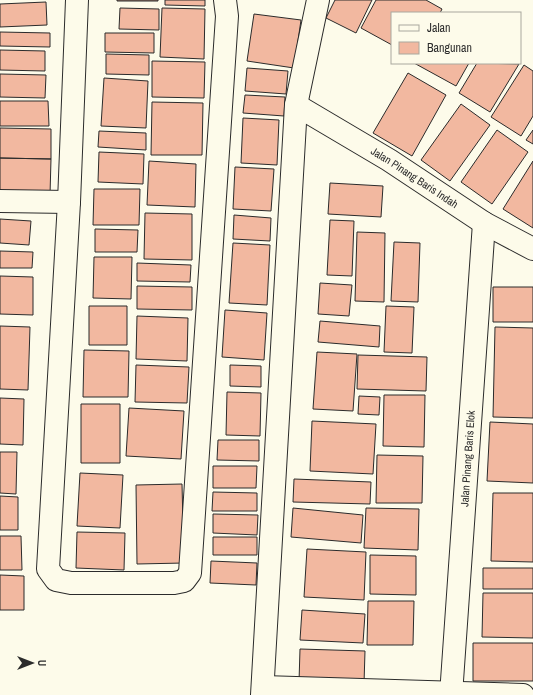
<svg xmlns="http://www.w3.org/2000/svg" width="533" height="695" font-family="'Archivo Narrow',sans-serif">
	<style>
		.building { fill: #f2b8a0; stroke: #2b2b2b }
		.lines { fill: none; stroke-linecap: round; stroke-linejoin: round }
		.minor-casing { stroke: #2b2b2b; stroke-width: 24 }
		.minor { stroke: #fdfbea; stroke-width: 22 }
		.labels { text-anchor: middle; stroke-width: 3; stroke-linejoin: round; paint-order: stroke }
		.street-label { font-size: 11px; fill: #2b2b2b; stroke: #fdfbea }
	</style>
	<rect width="100%" height="100%" fill="#fdfbea"/>
	<path class="building" d="M117 0H158V1H117Z
		M165 0H205V6L165 5Z
		M335 0H372L356 33 326 18Z
		M376 0H426L442 9 440 13H392V45L361 28Z
		M46 2 47 25 0 27V4Z
		M120 8 159 9V30L119 29Z
		M162 8 205 9 204 59 160 57Z
		M254 14 301 20 294 68 247 61Z
		M0 32 50 33V47L0 46Z
		M105 33H154V53L105 52Z
		M0 50 45 51V71L0 70Z
		M106 54 149 55V75L106 74Z
		M152 61 205 62 204 98 152 97Z
		M414 63H469L456 86Z
		M477 63 519 64 490 112 459 93Z
		M524 65 533 71V116L521 136 491 117Z
		M247 68 288 71 286 94 245 91Z
		M408 73 446 95 412 156 373 133Z
		M0 74 46 75 45 98 0 97Z
		M104 78 148 81 146 128 101 126Z
		M245 95 285 97 284 116 243 113Z
		M0 101H48L49 126H0Z
		M152 102 203 103 202 155H151Z
		M461 104 490 125 450 181 421 160Z
		M243 118 279 120 277 165 241 163Z
		M0 128 51 129V159L0 158Z
		M497 130 528 152 492 204 461 182Z
		M533 130V144L526 140Z
		M99 131 146 133V150L98 147Z
		M99 152 144 154 143 184 98 182Z
		M0 158 51 159 50 195H0Z
		M149 161 196 164 195 207 147 205Z
		M533 161V228L503 209Z
		M235 167 274 169 271 211 233 209Z
		M330 183 383 186 381 217 328 214Z
		M94 189H140L139 225H93Z
		M145 213 192 214V260L144 259Z
		M234 215 271 218 270 241 233 239Z
		M0 219 31 221 29 245 0 243Z
		M330 220 354 221 352 276 327 275Z
		M95 229 138 230 137 252H95Z
		M357 232 385 233 384 302 355 301Z
		M394 242 420 243 418 302 391 301Z
		M233 243 270 245 267 305 229 303Z
		M0 251 33 252 32 268H0Z
		M94 257H132L131 299 93 298Z
		M137 263 191 265 190 282 137 281Z
		M0 276 33 277V315L0 314Z
		M320 283 352 285 349 316 318 314Z
		M137 286 192 287V310L137 309Z
		M493 287H533V322H493Z
		M89 306H127V345H89Z
		M386 306 414 307 412 353 384 352Z
		M225 310 267 313 264 360 222 357Z
		M137 316 188 318 187 361 136 359Z
		M320 321 380 326 379 347 318 342Z
		M0 326 30 327 28 390 0 389Z
		M495 327 533 328V418L493 417Z
		M84 350 129 351 128 397H83Z
		M317 352 357 354 353 411 313 409Z
		M358 355 427 357 426 391 357 389Z
		M136 365 189 367 187 403 135 402Z
		M230 365 261 366V387L230 386Z
		M227 392 261 393 260 436 226 435Z
		M384 395H425L424 447 383 446Z
		M359 396 380 397 379 415 358 414Z
		M0 398 24 399 23 445 0 444Z
		M81 404H120V463H81Z
		M129 408 184 411 181 459 126 456Z
		M312 421 376 424 373 474 310 471Z
		M490 422 533 424V483L487 481Z
		M218 440H259V461L217 460Z
		M0 452H17L16 494 0 493Z
		M377 455 423 456 422 503H376Z
		M213 466H257L256 488H213Z
		M80 473 123 475 120 528 77 526Z
		M294 479 371 482 370 504 293 502Z
		M182 484 184 563 137 564 136 485Z
		M213 492 257 493V511H212Z
		M493 493H533V562L491 561Z
		M0 496 18 497V530H0Z
		M293 508 363 515 361 543 291 537Z
		M366 508 419 509 418 550 364 548Z
		M213 514 258 515 257 535 213 533Z
		M77 532 125 533 124 570 76 568Z
		M0 536H21L22 570H0Z
		M213 537H257V555H213Z
		M307 549 366 552 364 600 304 597Z
		M370 555 416 556V595L370 594Z
		M211 561 257 563 256 585 210 583Z
		M483 568H533V589H483Z
		M0 575 24 576V610H0Z
		M483 593H533V638L482 637Z
		M368 601H414L413 645H367Z
		M302 610 365 614 363 643 300 640Z
		M473 643H533V681H473Z
		M300 649 365 651 364 684 299 682Z"/>
	<g class="lines">
		<g class="minor-casing">
			<g id="minor">
				<path d="M77 0 69 202 48 569 56 580 71 583H174L184 581 190 573 227 16 225 0"/>
				<path id="s1" d="M296 105 389 160 484 223 533 249"/>
				<path d="M0 201 69 202"/>
				<path d="M263 687 523 695"/>
				<path d="M262 695 296 105 318 0"/>
				<path id="s2" d="M451 695 484 223"/>
			</g>
		</g>
		<use href="#minor" class="minor"/>
	</g>
	<g class="labels">
		<g class="street-label">
			<text dy="4" stroke="none"><textPath href="#s1" startOffset="139">Jalan Pinang Baris Indah</textPath></text>
			<text dy="4" stroke="none"><textPath href="#s2" startOffset="237">Jalan Pinang Baris Elok</textPath></text>
		</g>
	</g>
	<rect x="391" y="12" width="130" height="52" fill="#fdfbea" stroke="#a9a89e"/>
	<rect x="399" y="25" width="20" height="6" fill="#fdfbea" stroke="#a9a89e"/>
	<text x="427" y="32" font-size="12" fill="#2b2b2b">Jalan</text>
	<rect x="399" y="42" width="20" height="12" fill="#f2b8a0" stroke="#a9a89e"/>
	<text x="427" y="52" font-size="12" fill="#2b2b2b">Bangunan</text>
	<g transform="translate(32 663) rotate(90)" stroke="#fdfbea" stroke-width="3" paint-order="stroke">
	<path d="M0-3L7 15L0 10L-7 15Z" fill="#2b2b2b"/>
	<text y="-6" font-size="11" font-weight="bold" text-anchor="middle" fill="#2b2b2b">U</text>
	</g>
</svg>
